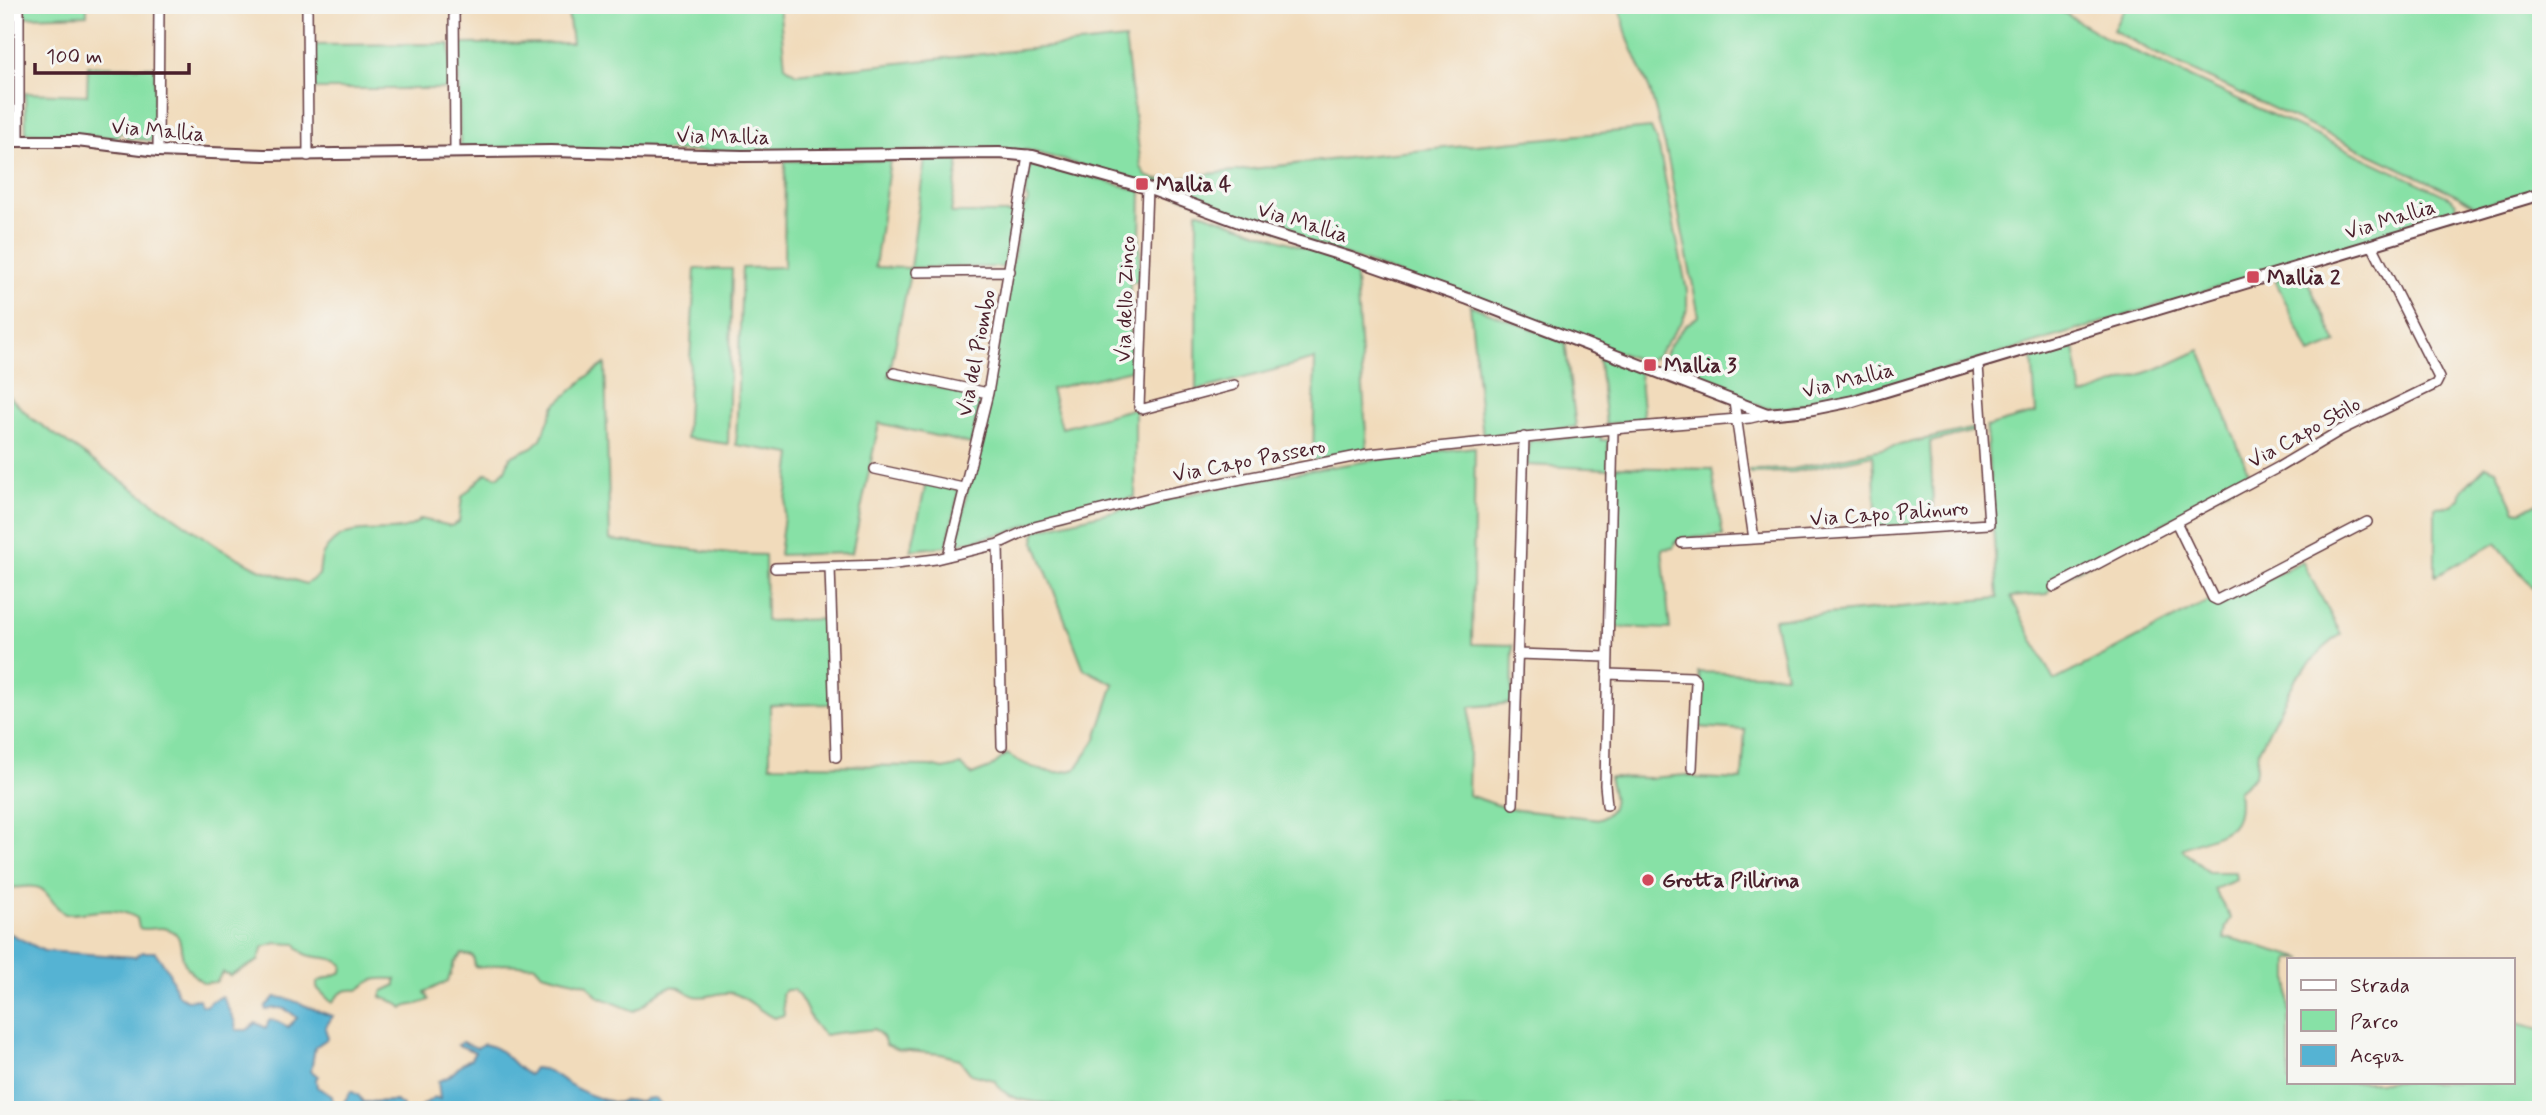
<svg xmlns="http://www.w3.org/2000/svg" width="2546" height="1115" font-family="Mynerve,sans-serif">
	<style>
		.green { fill: #87e1a6; stroke: #688068; stroke-width: 2 }
		.water { fill: #55b3d3; stroke: #50697f; stroke-width: 2 }
		.lines { fill: none; stroke-linecap: round; stroke-linejoin: round }
		.minor-casing { stroke: #633b41; stroke-width: 12 }
		.tertiary-casing { stroke: #633b41; stroke-width: 14 }
		.minor { stroke: #fff; stroke-width: 9 }
		.tertiary { stroke: #fff; stroke-width: 10 }
		.poi-dot { fill: #d1495b; stroke: #f6f6f2; stroke-width: 2.5 }
		.labels { text-anchor: middle; stroke-width: 7; stroke-linejoin: round; paint-order: stroke }
		.street-label { font-size: 21px; fill: #4a1f2b; stroke: #f6f6f2 }
		.poi-label { font-size: 21px; font-weight: bold; fill: #4a1f2b; stroke: #f6f6f2; text-anchor: start }
	</style>
	<rect width="100%" height="100%" fill="#f6f6f2"/>
	<filter id="ink" filterUnits="userSpaceOnUse"><feTurbulence type="fractalNoise" baseFrequency=".0143" numOctaves="2"/><feDisplacementMap in="SourceGraphic" scale="14" xChannelSelector="R" yChannelSelector="G"/><feConvolveMatrix kernelMatrix="1 2 1 2 8 2 1 2 1" color-interpolation-filters="sRGB"/></filter>
	<filter id="wash" filterUnits="userSpaceOnUse"><feTurbulence type="fractalNoise" baseFrequency=".00686" numOctaves="4" result="noise"/><feDisplacementMap in="SourceGraphic" scale="28" xChannelSelector="R" yChannelSelector="G"/><feGaussianBlur stdDeviation="1.57" result="paint"/><feColorMatrix in="noise" values="0 0 0 0 0 0 0 0 0 0 0 0 0 0 0 0 0 1.4 0 .05"/><feComposite in="paint" operator="in"/></filter>
	<g filter="url(#wash)">
		<rect width="100%" height="100%" fill="#f1dbbb"/>
		<path class="green" d="M24 5H87V15L25 17Z
			M567 5H779L785 66 796 74 1125 39 1141 167 1146 176 1157 180 1373 155 1651 128 1659 148 1687 291V310L1682 321 1657 356 1645 362 1141 182 1027 150 749 152 460 148 458 48 461 44 572 43Z
			M1619 5H2051L2108 39 2449 197 2455 202 2458 211 2456 215 1923 377 1835 400 1785 408H1766L1667 371 1662 366C1663 349 1684 324 1699 316L1666 149 1650 90 1628 39Z
			M2126 5H2541V188L2477 207 2457 195 2153 52 2113 30Z
			M450 44 451 89H311L313 45Z
			M88 66 155 67 154 141 126 138 125 133 120 132 117 138 26 133 25 93 87 95Z
			M925 159H959L951 213H1015L1006 266 1003 267 911 268 889 376 981 397 971 444 879 423 852 553 779 555 792 454 736 445 742 268 784 267 785 161 890 160 875 267 910 268Z
			M1031 160 1141 191 1139 282H1130V335L1133 336 1131 370 1051 389 1062 428 1135 408V497L1027 525 1013 531 957 544 1023 208 1029 201 1025 195Z
			M1197 211 1355 265 1367 449 1313 461 1315 359 1196 391Z
			M695 269H732L728 444 686 438Z
			M2303 272 2337 343 2310 354 2275 280Z
			M1470 305 1565 342 1576 427 1483 437Z
			M2073 341 2082 396 2170 364 2200 350 2250 477 2052 584 2048 594 2011 597 2054 681 2208 601 2218 606 2302 561 2341 634 2324 648 2296 678 2258 752 2255 776 2238 791C2245 838 2215 832 2182 849L2208 872H2235L2236 880 2214 889 2231 918 2226 926 2224 939 2230 938 2304 959H2289V1082H2513V1022L2541 1029V1110H1070C1044 1096 1011 1110 994 1080L971 1074 959 1059 941 1054 898 1050 886 1045 883 1037 874 1029C857 1032 842 1031 825 1035 808 1024 808 1004 794 990H786L782 994 784 1015 774 1018C759 1012 749 997 732 993 721 991 706 999 695 996 686 994 680 984 670 987 655 991 647 1005 634 1011L597 996 587 984 542 973 535 965C524 966 516 965 505 964 495 964 485 970 475 966L473 956 462 954 454 963 448 981 425 992 429 1000C420 1005 411 1004 403 1008L397 1003 381 997 383 991 396 985V979C377 978 373 978 358 990 344 989 340 992 332 1003L317 988V982L342 972 343 965C327 951 307 965 296 944L276 943 263 947 258 961 230 976 223 972 216 982 204 983C196 978 188 970 184 962 179 949 184 933 167 929 157 926 149 931 139 928L137 918C113 904 92 914 65 914 45 900 51 883 22 887 16 888 11 887 5 889V392L31 418 221 549 259 569 306 584 319 575C320 569 320 559 323 554 346 512 395 545 421 519L451 526 459 522 462 497 486 473 498 477 505 470 510 457 532 447 541 439 555 405 587 377 605 364 610 540 731 554 765 555 766 621 827 619 831 704 770 705V765L930 766 944 769 961 765 972 775 990 768 1007 754C1028 767 1052 778 1076 769L1096 739 1114 684 1084 669 1035 542 1034 535 1037 530C1181 493 1327 463 1475 447L1472 644 1513 645 1512 703 1470 707 1468 795 1509 809 1600 819C1620 807 1613 796 1609 777L1649 778 1687 775 1698 778 1742 780 1745 730 1698 727 1700 679 1698 672 1786 675 1774 619 1998 598 1986 427 2036 413 2032 354Z
			M1598 354 1639 369 1644 420 1606 424Z
			M1979 427V430L1930 442 1934 524 1877 527 1873 455 1794 472 1750 473 1749 470 1793 469Z
			M1601 435V440H1608V469L1527 465 1529 441Z
			M2486 466 2496 470 2515 510 2521 511 2541 501V598L2496 543 2435 576V507L2452 506 2460 499 2462 490Z
			M1616 467 1712 469 1723 536 1684 538 1675 542 1673 548 1662 549 1670 629 1613 627Z
			M926 483 959 490 947 546 911 550Z"/>
		<path class="water" d="M5 931 44 951 135 957 143 952H155L168 970 178 995 187 1000 199 999 201 1005 206 1006 211 1001 222 996 235 1022 236 1030H247L256 1023 266 1028 269 1020 277 1021 288 1027 297 1018C287 1008 280 1006 266 1010L265 1007 275 997C295 998 313 1011 333 1016L325 1028 328 1038 315 1047 311 1071 318 1076 316 1079 317 1087 332 1096 333 1103 330 1109 342 1105 351 1091 359 1096 363 1102 396 1101 403 1106 402 1110H5Z
			M462 1042 477 1048 483 1044C509 1049 509 1065 529 1075L534 1068C548 1069 553 1073 564 1081 580 1092 598 1099 617 1103 628 1097 631 1102 642 1102L645 1099 653 1098 668 1110H420L419 1108 434 1097 440 1099 438 1081C455 1077 457 1064 471 1059L475 1052 458 1045Z"/>
	</g>
	<g filter="url(#ink)">
		<g class="lines">
			<g class="minor-casing">
				<path id="minor" d="M19 5V141
					M307 5 308 156
					M454 5 455 152
					M158 151 159 5
					M1147 188 1139 407 1143 409 1234 385
					M916 272 1010 271
					M894 373 988 393
					M1734 402 1754 539 1989 524 1978 365
					M875 469 963 488
					M2176 522 2213 598 2217 600 2367 522
					M1682 543 1754 539
					M998 544 1002 746
					M948 556 988 393 1028 155
					M830 567 836 757
					M775 568 887 565 936 559 998 544 1034 527 1160 495 1368 454 1613 429 1750 418 1767 414
					M2054 587 2279 467 2341 430 2436 384 2439 378 2372 245
					M1518 654 1607 657
					M1607 674 1692 677 1696 681 1692 768
					M1513 804 1524 437
					M1607 805 1605 785 1613 429"/>
			</g>
			<g class="tertiary-casing">
				<path id="tertiary" d="M5 141H77L158 151 264 155 551 151 742 156 999 153 1033 156 1147 188 1258 229 1351 258 1468 299 1767 414 1808 410 1853 401 2541 194"/>
			</g>
			<use href="#minor" class="minor"/>
			<use href="#tertiary" class="tertiary"/>
		</g>
	</g>
	<g class="poi-dot">
		<rect x="1135" y="177" width="14" height="14" rx="3.5"/>
		<rect x="2246" y="270" width="14" height="14" rx="3.5"/>
		<rect x="1643" y="358" width="14" height="14" rx="3.5"/>
		<circle cx="1648" cy="880" r="7"/>
	</g>
	<g class="labels">
		<g class="street-label">
			<text transform="translate(158 130) rotate(5)" y="7">Via Mallia</text>
			<text transform="translate(723 136) rotate(1)" y="7">Via Mallia</text>
			<text transform="translate(2390 219) rotate(-17)" y="7">Via Mallia</text>
			<text transform="translate(1303 222) rotate(17)" y="7">Via Mallia</text>
			<text transform="translate(1125 299) rotate(-88)" y="7">Via dello Zinco</text>
			<text transform="translate(976 353) rotate(-79)" y="7">Via del Piombo</text>
			<text transform="translate(1848 380) rotate(-14)" y="7">Via Mallia</text>
			<text transform="translate(2304 432) rotate(-29)" y="7">Via Capo Stilo</text>
			<text transform="translate(1249 460) rotate(-11)" y="7">Via Capo Passero</text>
			<text transform="translate(1889 513) rotate(-4)" y="7">Via Capo Palinuro</text>
		</g>
		<g class="poi-label">
			<text x="1156" y="191">Mallia 4</text>
			<text x="2267" y="284">Mallia 2</text>
			<text x="1664" y="372">Mallia 3</text>
			<text x="1662" y="887">Grotta Pillirina</text>
		</g>
	</g>
	<rect width="2546" height="1115" fill="none" stroke="#f6f6f2" stroke-width="28"/>
	<rect x="2287" y="958" width="228" height="126" fill="#f6f6f2" stroke="#b1a0a2" stroke-width="2"/>
	<rect x="2301" y="980" width="35" height="10" fill="#ffffff" stroke="#b1a0a2" stroke-width="2"/>
	<text x="2350" y="992" font-size="21" fill="#4a1f2b">Strada</text>
	<rect x="2301" y="1010" width="35" height="21" fill="#87e1a6" stroke="#b1a0a2" stroke-width="2"/>
	<text x="2350" y="1028" font-size="21" fill="#4a1f2b">Parco</text>
	<rect x="2301" y="1045" width="35" height="21" fill="#55b3d3" stroke="#b1a0a2" stroke-width="2"/>
	<text x="2350" y="1062" font-size="21" fill="#4a1f2b">Acqua</text>
	<path d="M35 63v10h154v-10" fill="none" stroke="#4a1f2b" stroke-width="3.5"/>
	<text x="46" y="63" font-size="21" fill="#4a1f2b" stroke="#f6f6f2" stroke-width="5" paint-order="stroke">100 m</text>
</svg>
